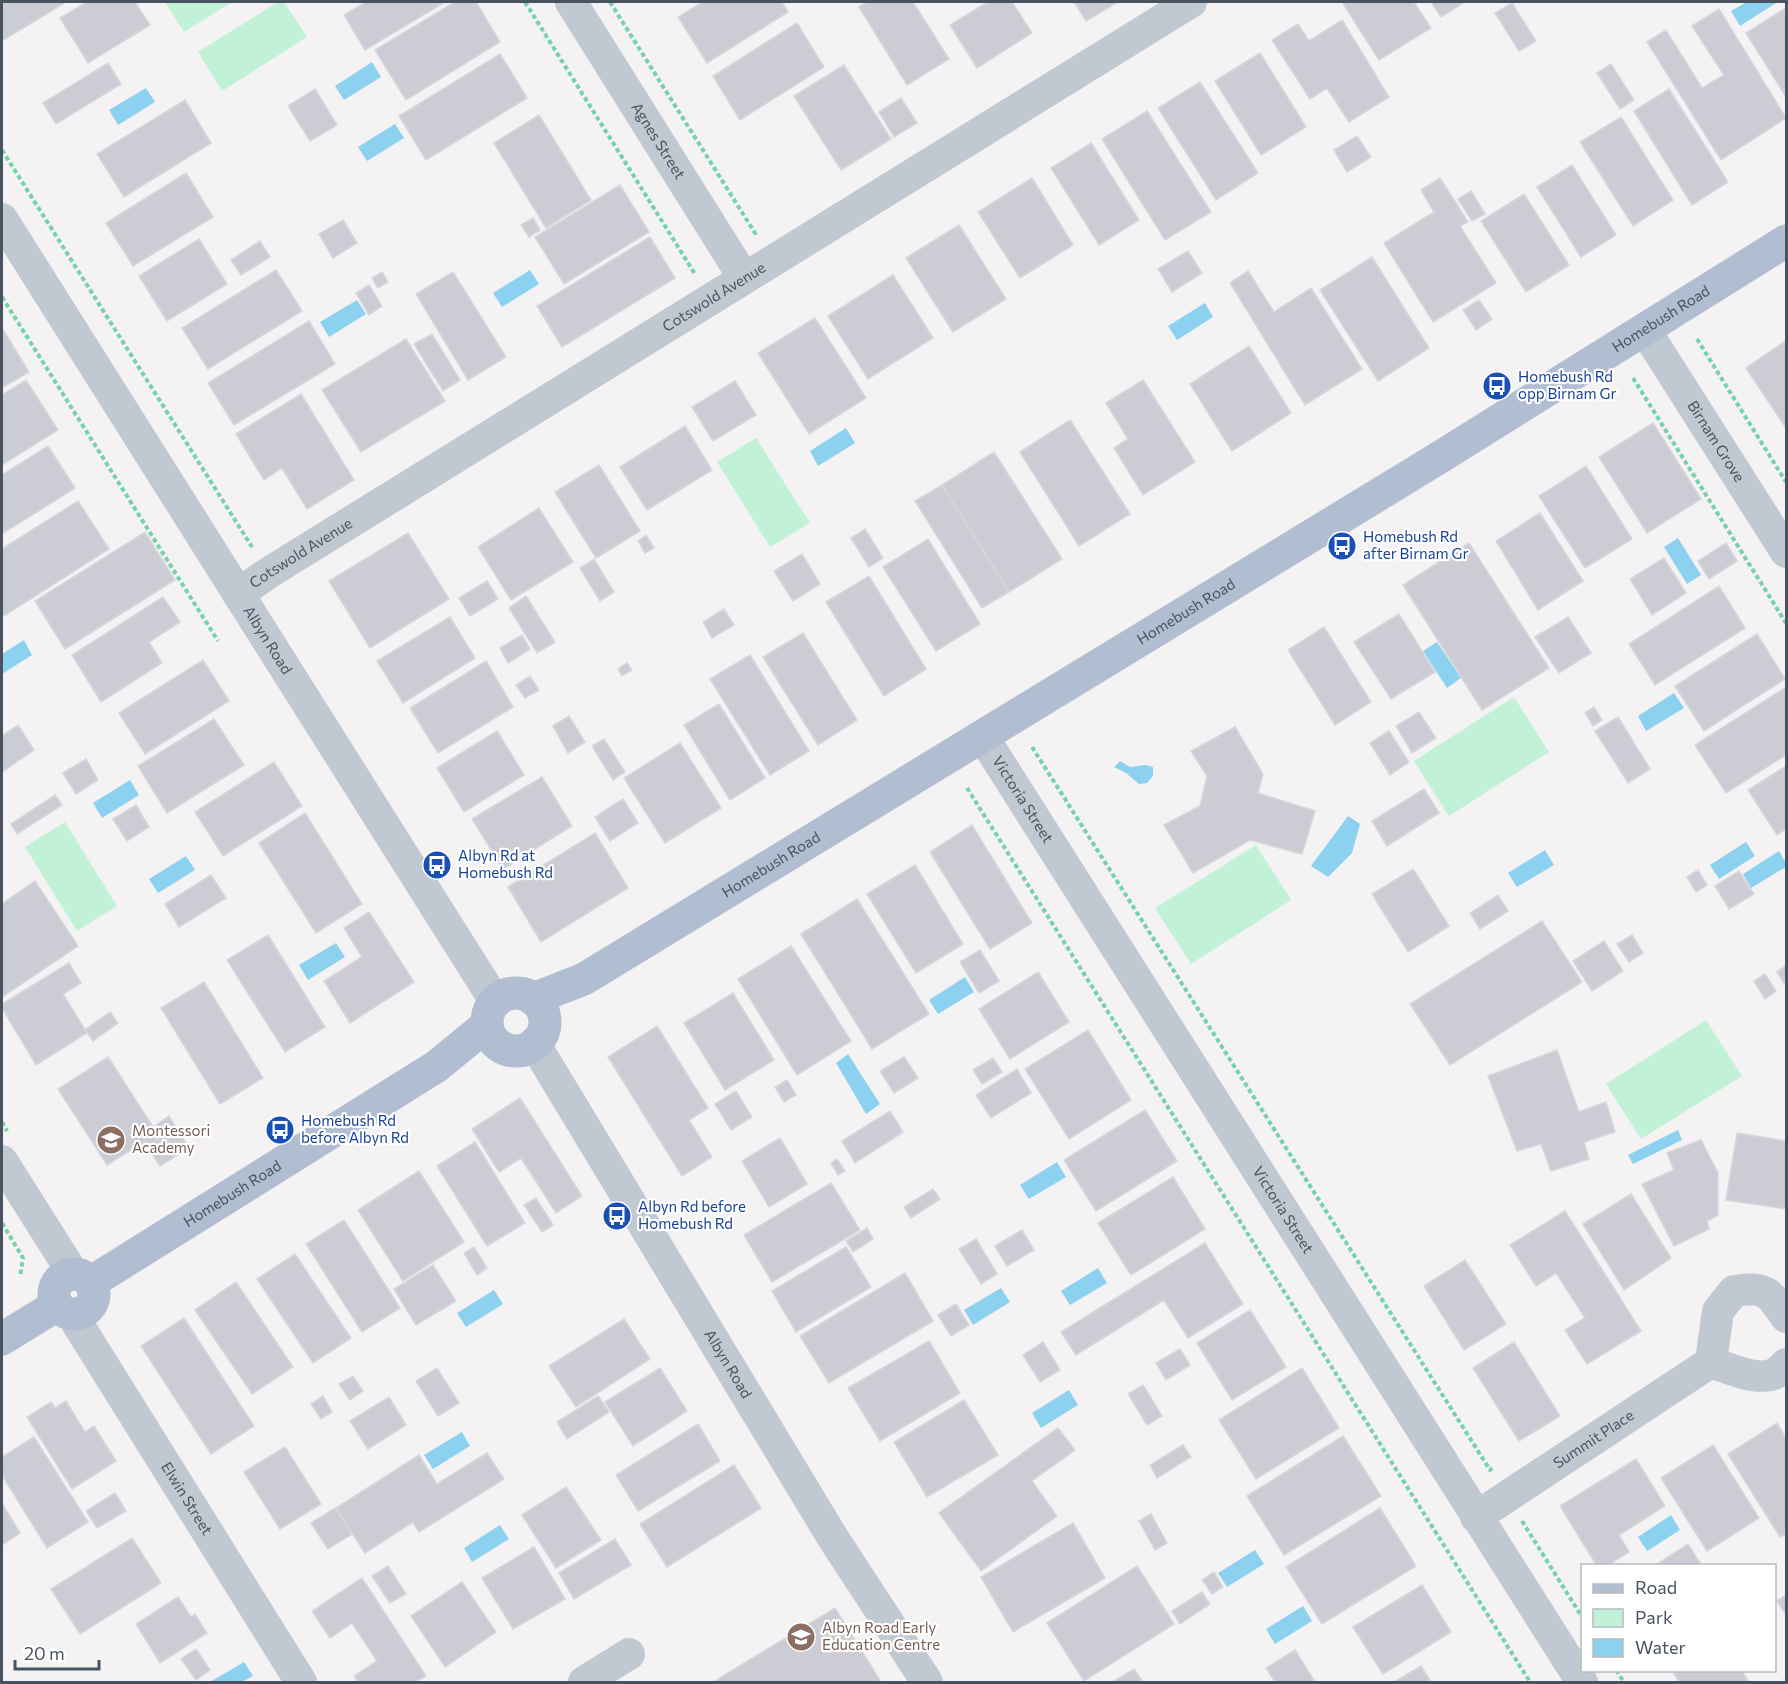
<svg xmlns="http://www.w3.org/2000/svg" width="1788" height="1684" font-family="Commissioner,sans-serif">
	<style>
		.green { fill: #c1f2d8 }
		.water { fill: #8cd2f0 }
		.building { fill: #cccdd4; stroke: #d6d7dd; stroke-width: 1.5 }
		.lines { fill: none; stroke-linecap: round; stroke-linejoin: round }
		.path { stroke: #77d1ac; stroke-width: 4; stroke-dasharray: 4.5 3; stroke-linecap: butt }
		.minor { stroke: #c0c8d1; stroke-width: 32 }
		.major { stroke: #b1bed1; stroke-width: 33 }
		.labels { text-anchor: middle; stroke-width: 4.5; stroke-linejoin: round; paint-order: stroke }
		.street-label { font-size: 15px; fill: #495360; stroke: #fff }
		.transit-label { font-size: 15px; fill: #164399; stroke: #fff; text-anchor: start }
		.education-label { font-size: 15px; fill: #785e54; stroke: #fff; text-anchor: start }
	</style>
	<rect width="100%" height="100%" fill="#f4f2f2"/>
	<path class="green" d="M165 2H232L184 32Z
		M278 2H284L307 37 222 91 198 52Z
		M756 438 810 523 770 547 717 462Z
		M1514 697 1549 752 1449 816 1414 761Z
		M65 822 117 906 77 931 25 847Z
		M1256 845 1291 900 1191 964 1155 908Z
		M1706 1020 1742 1076 1641 1139 1606 1084Z"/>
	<path class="water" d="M1747 2H1776V3L1740 26 1731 11Z
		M372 62 381 77 344 100 335 86Z
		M146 88 155 102 118 125 109 110Z
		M395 124 404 138 367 161 358 147Z
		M530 270 539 284 502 307 493 293Z
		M357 300 366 314 329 337 320 322Z
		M1205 303 1213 317 1177 340 1168 326Z
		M846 428 855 443 818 466 810 451Z
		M1678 538 1701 575 1687 584 1664 547Z
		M24 640 32 655 2 674V654Z
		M1437 642 1461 678 1447 688 1423 651Z
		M1674 693 1684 708 1646 731 1638 716Z
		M1120 761 1130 767 1146 765 1153 767V776L1147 783 1139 784 1126 773 1114 767Z
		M130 780 139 795 102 818 93 803Z
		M1348 816 1360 824 1352 853 1328 877 1311 866Z
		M1746 842 1755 856 1719 879 1710 865Z
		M1545 850 1554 865 1517 887 1508 873Z
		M1779 851 1786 863V867L1751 888 1743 874Z
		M186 856 195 870 158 893 149 879Z
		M336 943 345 957 308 980 299 965Z
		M965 977 974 992 938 1014 929 1000Z
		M848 1054 880 1104 866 1114 836 1063Z
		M1678 1130 1682 1140 1633 1164 1628 1155Z
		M1057 1162 1066 1177 1029 1199 1020 1185Z
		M1098 1268 1107 1283 1070 1305 1061 1291Z
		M1001 1288 1010 1302 973 1325 964 1310Z
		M494 1290 503 1304 466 1327 457 1313Z
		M1069 1390 1078 1405 1041 1428 1032 1413Z
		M462 1432 470 1446 433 1469 424 1455Z
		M1671 1515 1680 1530 1647 1551 1638 1537Z
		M500 1525 509 1539 472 1562 464 1548Z
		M1255 1550 1264 1564 1227 1587 1218 1573Z
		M1303 1606 1312 1621 1275 1644 1266 1629Z
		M244 1662 253 1676 242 1682H210Z"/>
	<path class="building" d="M2 2H66L2 41Z
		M87 2H135L150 25 88 63 60 18Z
		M366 2H445L365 50 344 15Z
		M455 2H476L500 42 406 100 375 50Z
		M703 2H782L788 12 707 63 678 17Z
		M868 2H913L949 59 907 85 859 7Z
		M988 2H1012L1032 33 977 68 950 25Z
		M1074 2H1118L1086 21Z
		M1342 2H1414L1431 28 1379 60Z
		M1431 2H1465L1441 17Z
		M1512 3 1536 41 1519 51 1495 13Z
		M1786 8V97L1746 33Z
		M1719 9 1786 118 1721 160 1647 42 1666 30 1702 88 1724 75 1692 26Z
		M1342 20 1389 97 1349 122 1327 88 1310 99 1272 40 1298 24 1309 41Z
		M797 23 824 67 740 120 713 76Z
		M1260 53 1306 127 1261 155 1215 81Z
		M500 54 527 98 426 160 399 116Z
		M108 63 121 84 56 124 43 103Z
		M1611 64 1634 100 1620 109 1597 73Z
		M844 65 891 139 841 170 794 96Z
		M1200 82 1258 173 1216 200 1158 108Z
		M315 89 337 125 310 141 288 106Z
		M1669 89 1728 182 1692 205 1634 111Z
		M901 98 917 123 894 137 879 112Z
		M185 100 211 143 124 197 97 154Z
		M1147 111 1211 212 1165 240 1102 139Z
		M539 115 591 200 546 228 494 143Z
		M1621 117 1673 200 1633 226 1580 142Z
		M1357 136 1371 157 1347 172 1334 150Z
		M1091 143 1139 220 1099 245 1051 168Z
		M1572 165 1616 235 1581 257 1537 187Z
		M186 173 213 217 133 266 106 223Z
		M1032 178 1073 245 1020 278 978 212Z
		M1440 178 1468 222 1460 226 1496 283 1433 322 1384 243 1434 212 1421 190Z
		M620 185 649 232 564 284 535 237Z
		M1471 191 1485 214 1472 221 1458 199Z
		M1524 194 1569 265 1526 292 1481 221Z
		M533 218 540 230 529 237 521 225Z
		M343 220 357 243 333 258 319 234Z
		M959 225 1006 299 953 332 906 258Z
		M650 237 675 278 562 347 537 306Z
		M199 239 227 284 167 321 139 276Z
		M260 241 270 257 241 275 231 260Z
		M1188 251 1202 273 1172 292 1158 269Z
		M1372 257 1429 348 1378 381 1320 290Z
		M276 270 302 311 208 369 182 328Z
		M1248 271 1274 312 1311 288 1362 369 1305 405 1230 283Z
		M382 272 388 282 378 288 372 278Z
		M453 272 506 357 468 380 416 294Z
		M893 275 933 338 868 379 828 316Z
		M369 285 382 306 369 315 356 293Z
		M1479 300 1492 319 1476 330 1463 310Z
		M815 318 866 398 809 434 758 353Z
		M309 321 335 364 234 425 208 383Z
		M2 328 29 372 2 388Z
		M432 334 460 380 443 391 414 344Z
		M406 339 445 401 361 452 322 390Z
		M1784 342 1786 345V428L1746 368Z
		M1249 346 1291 413 1232 451 1190 384Z
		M26 380 58 430 2 465V395Z
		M1143 380 1195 462 1143 495 1114 448 1128 439 1106 403Z
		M735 381 756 415 713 441 692 407Z
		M301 394 354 480 307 509 282 468 264 480 236 434Z
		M1070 420 1130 514 1079 546 1020 452Z
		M1653 423 1701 499 1647 533 1599 457Z
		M685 426 712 470 647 510 620 467Z
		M48 446 75 488 2 534V475Z
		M994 452 1062 559 1009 592 942 485Z
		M599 465 640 531 596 558 555 492Z
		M1586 466 1632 539 1585 568 1539 496Z
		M942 485 1009 592 982 608 915 501Z
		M78 501 109 549 4 616 2 612V549Z
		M539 508 573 562 511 600 478 547Z
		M1540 513 1583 581 1538 610 1496 541Z
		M865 529 883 558 869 567 851 538Z
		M145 532 175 580 65 649 35 601Z
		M408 533 449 599 370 648 329 581Z
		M646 535 654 548 645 553 638 541Z
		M928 539 980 624 936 651 883 567Z
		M1469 543 1549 668 1482 710 1403 585Z
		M1726 543 1737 561 1709 579 1698 561Z
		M802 554 820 584 793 601 774 571Z
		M1664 558 1686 593 1652 615 1630 579Z
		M594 559 614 592 600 601 580 568Z
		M869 576 926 669 884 696 826 602Z
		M487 581 498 599 470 616 459 598Z
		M1719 586 1745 628 1655 685 1629 644Z
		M526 596 555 642 537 653 509 608Z
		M163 597 180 622 149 642 162 663 101 702 72 655Z
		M724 609 734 625 712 638 703 622Z
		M1399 614 1435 672 1391 699 1354 642Z
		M450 617 475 658 403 703 377 661Z
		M1568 617 1591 653 1559 673 1535 637Z
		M1324 627 1371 702 1335 725 1288 650Z
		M803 633 857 720 818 745 763 657Z
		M1757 634 1785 679 1704 731 1675 686Z
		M522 635 530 649 508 663 500 648Z
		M750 655 809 751 770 775 710 679Z
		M203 660 229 701 145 754 119 713Z
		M486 661 513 707 438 753 410 708Z
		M627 663 632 670 622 676 618 669Z
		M530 676 539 690 525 698 516 685Z
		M1786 687V755L1726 793 1695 745Z
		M719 704 765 778 730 800 684 725Z
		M1594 707 1602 720 1593 726 1585 713Z
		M1419 712 1436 738 1412 753 1396 726Z
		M569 716 585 742 568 753 553 726Z
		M1618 717 1650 769 1628 783 1595 731Z
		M214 719 244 765 167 813 138 766Z
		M18 725 34 750 2 772V736Z
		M1235 727 1263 774 1258 793 1315 811 1302 854 1250 840 1193 873 1164 825 1200 806 1207 776 1191 751Z
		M497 731 524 775 464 812 437 768Z
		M1389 731 1409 762 1390 775 1370 743Z
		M604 739 625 772 613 780 592 746Z
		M680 743 721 808 665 843 624 778Z
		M86 759 98 780 76 794 63 773Z
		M274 762 302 806 223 856 195 812Z
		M1786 766V829L1777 835 1748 790Z
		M542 777 572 826 503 869 472 819Z
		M1424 789 1439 813 1387 846 1372 821Z
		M55 795 62 805 17 834 11 824Z
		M623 799 638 823 610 841 595 817Z
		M136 805 149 827 127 841 113 819Z
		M305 813 362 904 316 933 259 843Z
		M972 825 1032 923 990 949 930 852Z
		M595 833 628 888 541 942 508 887Z
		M915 865 963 944 916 973 867 894Z
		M1413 869 1449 926 1408 952 1372 894Z
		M1698 870 1707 885 1696 892 1687 877Z
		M1739 871 1754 894 1729 909 1715 886Z
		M211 875 226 898 179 927 165 904Z
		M35 881 78 946 2 997V904Z
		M1498 895 1508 911 1480 929 1470 913Z
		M857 899 929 1014 872 1049 801 934Z
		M369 912 414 982 350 1023 324 981 362 957 344 928Z
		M1542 921 1582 982 1450 1065 1410 1004Z
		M268 935 325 1027 285 1052 227 960Z
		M1632 935 1643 953 1629 962 1617 944Z
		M1604 941 1623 971 1592 991 1573 961Z
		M791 946 851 1041 797 1075 738 979Z
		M980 950 999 981 979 993 960 962Z
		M69 963 81 983 63 994 87 1033 36 1065 2 1008V1004Z
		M1786 965V981L1784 983 1777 972Z
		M1038 972 1069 1022 1010 1059 979 1009Z
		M1765 974 1776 991 1765 999 1754 981Z
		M204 982 263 1078 220 1104 161 1008Z
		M733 993 774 1060 725 1090 684 1023Z
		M110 1012 118 1023 93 1041 85 1030Z
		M657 1026 708 1108 689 1120 712 1157 682 1176 608 1057Z
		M1088 1030 1131 1100 1069 1139 1025 1069Z
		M1557 1050 1579 1112 1606 1102 1615 1132 1584 1142 1589 1159 1551 1171 1541 1144 1517 1151 1488 1076Z
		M108 1057 153 1127 169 1116 189 1148 160 1166 144 1142 107 1165 58 1089Z
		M904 1057 918 1078 894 1093 880 1071Z
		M993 1058 1002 1072 982 1084 973 1070Z
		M1017 1069 1031 1093 991 1118 976 1095Z
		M787 1080 796 1095 784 1102 775 1087Z
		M736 1091 752 1117 731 1130 715 1104Z
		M520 1098 582 1196 556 1213 521 1158 499 1172 472 1129Z
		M1145 1110 1177 1161 1096 1211 1064 1160Z
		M890 1111 903 1132 855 1163 842 1141Z
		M1737 1133 1786 1141V1209L1726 1200Z
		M780 1138 807 1184 769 1207 742 1161Z
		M1701 1140 1718 1173V1215L1707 1221 1709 1229 1674 1246 1642 1184 1674 1170 1667 1153Z
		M475 1142 525 1223 487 1246 437 1166Z
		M837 1159 845 1171 838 1175 831 1163Z
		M419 1171 464 1242 403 1281 358 1210Z
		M1173 1177 1205 1229 1131 1275 1098 1223Z
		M831 1183 860 1230 772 1282 744 1235Z
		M933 1189 940 1199 911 1218 904 1207Z
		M1631 1194 1671 1258 1624 1290 1583 1224Z
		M536 1198 553 1225 542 1232 524 1205Z
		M1565 1211 1641 1331 1587 1364 1565 1330 1585 1318 1556 1273 1536 1286 1510 1245Z
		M344 1220 400 1308 362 1332 306 1244Z
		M867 1228 873 1239 853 1252 846 1241Z
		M1022 1230 1034 1250 1007 1266 995 1246Z
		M976 1239 997 1274 981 1284 959 1249Z
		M1205 1243 1243 1304 1188 1338 1164 1300 1076 1355 1061 1332Z
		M474 1247 487 1268 477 1275 464 1253Z
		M846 1247 871 1287 796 1332 772 1291Z
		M295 1254 351 1338 313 1363 257 1279Z
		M1465 1260 1506 1324 1464 1350 1424 1286Z
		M433 1265 456 1301 416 1325 394 1289Z
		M905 1273 933 1321 829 1383 800 1336Z
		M236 1282 293 1367 252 1394 195 1310Z
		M956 1304 969 1325 951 1336 938 1315Z
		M1250 1310 1286 1367 1232 1400 1197 1343Z
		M184 1318 254 1426 211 1454 141 1346Z
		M624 1319 650 1359 576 1407 549 1366Z
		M929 1341 960 1393 880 1441 848 1388Z
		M1043 1342 1060 1370 1040 1382 1023 1355Z
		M1514 1342 1560 1416 1519 1441 1473 1368Z
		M1180 1349 1190 1365 1166 1380 1156 1363Z
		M437 1368 459 1403 438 1416 416 1381Z
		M660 1368 687 1411 633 1446 605 1402Z
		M1302 1368 1339 1428 1256 1479 1219 1420Z
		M353 1376 363 1391 350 1400 339 1384Z
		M1143 1385 1162 1416 1147 1425 1128 1394Z
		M323 1396 332 1412 321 1419 311 1404Z
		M598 1396 609 1412 567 1439 557 1422Z
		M389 1397 406 1425 368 1449 350 1421Z
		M964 1400 998 1455 927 1497 894 1442Z
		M66 1401 85 1432 94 1426 116 1461 72 1489 27 1417 51 1402 55 1408Z
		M1777 1423 1786 1438V1534L1780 1537 1728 1454Z
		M698 1424 720 1461 638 1511 616 1475Z
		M1058 1428 1075 1450 1032 1481 1057 1516 981 1571 939 1513Z
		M1343 1436 1381 1496 1284 1555 1247 1496Z
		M34 1437 88 1522 47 1548 2 1475V1457Z
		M1183 1445 1191 1457 1157 1478 1150 1465Z
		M1713 1445 1759 1518 1707 1551 1661 1478Z
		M285 1447 321 1504 280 1529 244 1472Z
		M487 1453 504 1479 419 1532 413 1522 365 1553 336 1508 419 1455 437 1484Z
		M1636 1459 1665 1506 1619 1535 1629 1552 1607 1566H1597L1560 1506Z
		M734 1465 761 1508 667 1567 640 1524Z
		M566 1487 601 1540 556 1568 522 1515Z
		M115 1493 126 1511 97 1528 86 1511Z
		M2 1503 20 1533 2 1545Z
		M335 1508 352 1534 328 1549 311 1523Z
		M1380 1508 1416 1566 1322 1624 1286 1567Z
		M1151 1514 1167 1543 1155 1550 1139 1521Z
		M1073 1523 1105 1578 1013 1632 981 1577Z
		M132 1538 161 1583 80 1634 51 1589Z
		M615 1539 631 1565 574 1599 559 1573Z
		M1688 1544 1702 1566H1654Z
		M534 1547 565 1599 513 1629 482 1578Z
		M388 1566 406 1594 390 1603 372 1576Z
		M1137 1566 1174 1624 1084 1681 1047 1623Z
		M1214 1572 1223 1587 1212 1594 1202 1580Z
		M362 1578 426 1676 415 1682H358L354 1676 377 1661 352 1623 330 1638 312 1611Z
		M462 1582 496 1632 445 1667 411 1616Z
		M1422 1585 1451 1632 1383 1674 1353 1627Z
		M1202 1592 1210 1604 1180 1624 1172 1611Z
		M1786 1595V1615L1777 1601Z
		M178 1597 191 1617 195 1614 207 1633 160 1663 136 1624Z
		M835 1608 881 1682H713Z
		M196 1649 210 1670 196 1680 181 1659Z
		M1295 1650 1315 1682H1275L1266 1668Z
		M1421 1666 1431 1682H1394Z
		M1134 1669 1143 1682H1112Z
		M1672 1670H1741L1749 1682H1679Z"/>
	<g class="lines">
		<path class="path" d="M525 2 695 274
			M610 2 755 233 759 231
			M2 150 252 547
			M2 297 218 641
			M1697 339 1786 482
			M1633 378 1786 623
			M1032 747 1490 1470 1492 1468
			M967 788 1530 1682
			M2 1122 7 1131
			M2 1223 23 1258 20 1277
			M1522 1521 1582 1617
			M1616 1670 1624 1682"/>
		<g class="minor">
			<path id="s1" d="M571 2 744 278"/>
			<path id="s2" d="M2 219 495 1001"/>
			<path id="s3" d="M1645 330 1786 552"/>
			<path id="s4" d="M238 594 270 572 1191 2"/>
			<path id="s5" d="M983 737 1582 1682"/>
			<path id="s6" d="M534 1043 833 1538 927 1682"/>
			<path d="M2 1161 69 1267 70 1275"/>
			<path id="s7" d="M77 1314V1323L301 1682"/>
			<path d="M1711 1362C1726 1368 1761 1382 1776 1373 1779 1371 1783 1367 1786 1364"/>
			<path id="s8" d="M1476 1517 1711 1362 1718 1311 1734 1291C1766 1286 1769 1292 1786 1317"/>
			<path d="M584 1682 629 1654"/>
		</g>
		<g class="major">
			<circle cx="516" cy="1022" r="29"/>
			<path id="s9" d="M533 999 584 979 1437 459 1786 241"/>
			<circle cx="74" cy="1294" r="20"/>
			<path id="s10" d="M90 1283 437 1066 487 1025"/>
			<path d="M2 1339 57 1305"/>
		</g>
	</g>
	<defs>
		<g id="bus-disc" transform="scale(1.5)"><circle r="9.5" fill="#1a4fb4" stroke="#fff"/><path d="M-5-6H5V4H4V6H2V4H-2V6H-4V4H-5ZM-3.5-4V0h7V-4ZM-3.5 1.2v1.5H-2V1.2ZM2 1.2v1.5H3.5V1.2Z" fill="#fff"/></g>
		<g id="school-disc" transform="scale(1.5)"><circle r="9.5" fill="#8d6e63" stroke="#fff"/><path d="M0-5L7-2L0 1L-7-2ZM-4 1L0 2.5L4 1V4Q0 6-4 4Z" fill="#fff"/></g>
	</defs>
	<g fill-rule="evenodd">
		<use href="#bus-disc" x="1497" y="386"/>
		<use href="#bus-disc" x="1342" y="546"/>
		<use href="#bus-disc" x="437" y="865"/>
		<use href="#bus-disc" x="280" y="1130"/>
		<use href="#school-disc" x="111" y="1140"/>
		<use href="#bus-disc" x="617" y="1216"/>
		<use href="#school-disc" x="801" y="1637"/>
	</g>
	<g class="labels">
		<g class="street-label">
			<text dy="5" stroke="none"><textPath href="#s1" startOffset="164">Agnes Street</textPath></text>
			<text dy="5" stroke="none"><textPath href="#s4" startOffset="561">Cotswold Avenue</textPath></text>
			<text dy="5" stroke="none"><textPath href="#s9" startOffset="1318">Homebush Road</textPath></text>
			<text dy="5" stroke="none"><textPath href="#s3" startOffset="132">Birnam Grove</textPath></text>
			<text dy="5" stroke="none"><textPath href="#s4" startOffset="75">Cotswold Avenue</textPath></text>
			<text dy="5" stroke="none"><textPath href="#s9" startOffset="760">Homebush Road</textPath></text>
			<text dy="5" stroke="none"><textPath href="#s2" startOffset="498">Albyn Road</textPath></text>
			<text dy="5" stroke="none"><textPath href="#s5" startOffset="74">Victoria Street</textPath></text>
			<text dy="5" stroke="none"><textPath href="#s9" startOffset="274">Homebush Road</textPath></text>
			<text dy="5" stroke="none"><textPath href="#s10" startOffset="168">Homebush Road</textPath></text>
			<text dy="5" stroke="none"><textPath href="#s5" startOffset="560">Victoria Street</textPath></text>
			<text dy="5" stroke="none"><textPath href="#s6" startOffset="375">Albyn Road</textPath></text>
			<text dy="5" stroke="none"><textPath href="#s8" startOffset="141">Summit Place</textPath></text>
			<text dy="5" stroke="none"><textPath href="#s7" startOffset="216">Elwin Street</textPath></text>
		</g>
		<g class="transit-label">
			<text x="1518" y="382">Homebush Rd<tspan x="1518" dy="17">opp Birnam Gr</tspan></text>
			<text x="1363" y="542">Homebush Rd<tspan x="1363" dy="17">after Birnam Gr</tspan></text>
			<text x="458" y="861">Albyn Rd at<tspan x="458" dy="17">Homebush Rd</tspan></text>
			<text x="301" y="1126">Homebush Rd<tspan x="301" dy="17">before Albyn Rd</tspan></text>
			<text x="638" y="1212">Albyn Rd before<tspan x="638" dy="17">Homebush Rd</tspan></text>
		</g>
		<g class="education-label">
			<text x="132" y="1136">Montessori<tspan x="132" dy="17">Academy</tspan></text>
			<text x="822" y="1633">Albyn Road Early<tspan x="822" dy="17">Education Centre</tspan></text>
		</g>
	</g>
	<rect width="1788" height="1684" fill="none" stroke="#495360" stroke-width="6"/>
	<rect x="1581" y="1564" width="195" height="108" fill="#ffffff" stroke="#b6babf" stroke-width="1.5"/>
	<rect x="1593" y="1584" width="30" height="9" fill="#b1bed1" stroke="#b6babf" stroke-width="1.5"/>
	<text x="1635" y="1594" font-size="18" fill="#495360">Road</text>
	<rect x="1593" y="1609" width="30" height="18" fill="#c1f2d8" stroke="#b6babf" stroke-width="1.5"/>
	<text x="1635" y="1624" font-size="18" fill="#495360">Park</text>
	<rect x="1593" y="1639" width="30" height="18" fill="#8cd2f0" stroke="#b6babf" stroke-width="1.5"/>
	<text x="1635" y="1654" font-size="18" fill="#495360">Water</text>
	<path d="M15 1660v9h84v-9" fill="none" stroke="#495360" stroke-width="3"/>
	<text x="24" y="1660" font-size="18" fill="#495360" stroke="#ffffff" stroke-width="4.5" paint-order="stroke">20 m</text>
</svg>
